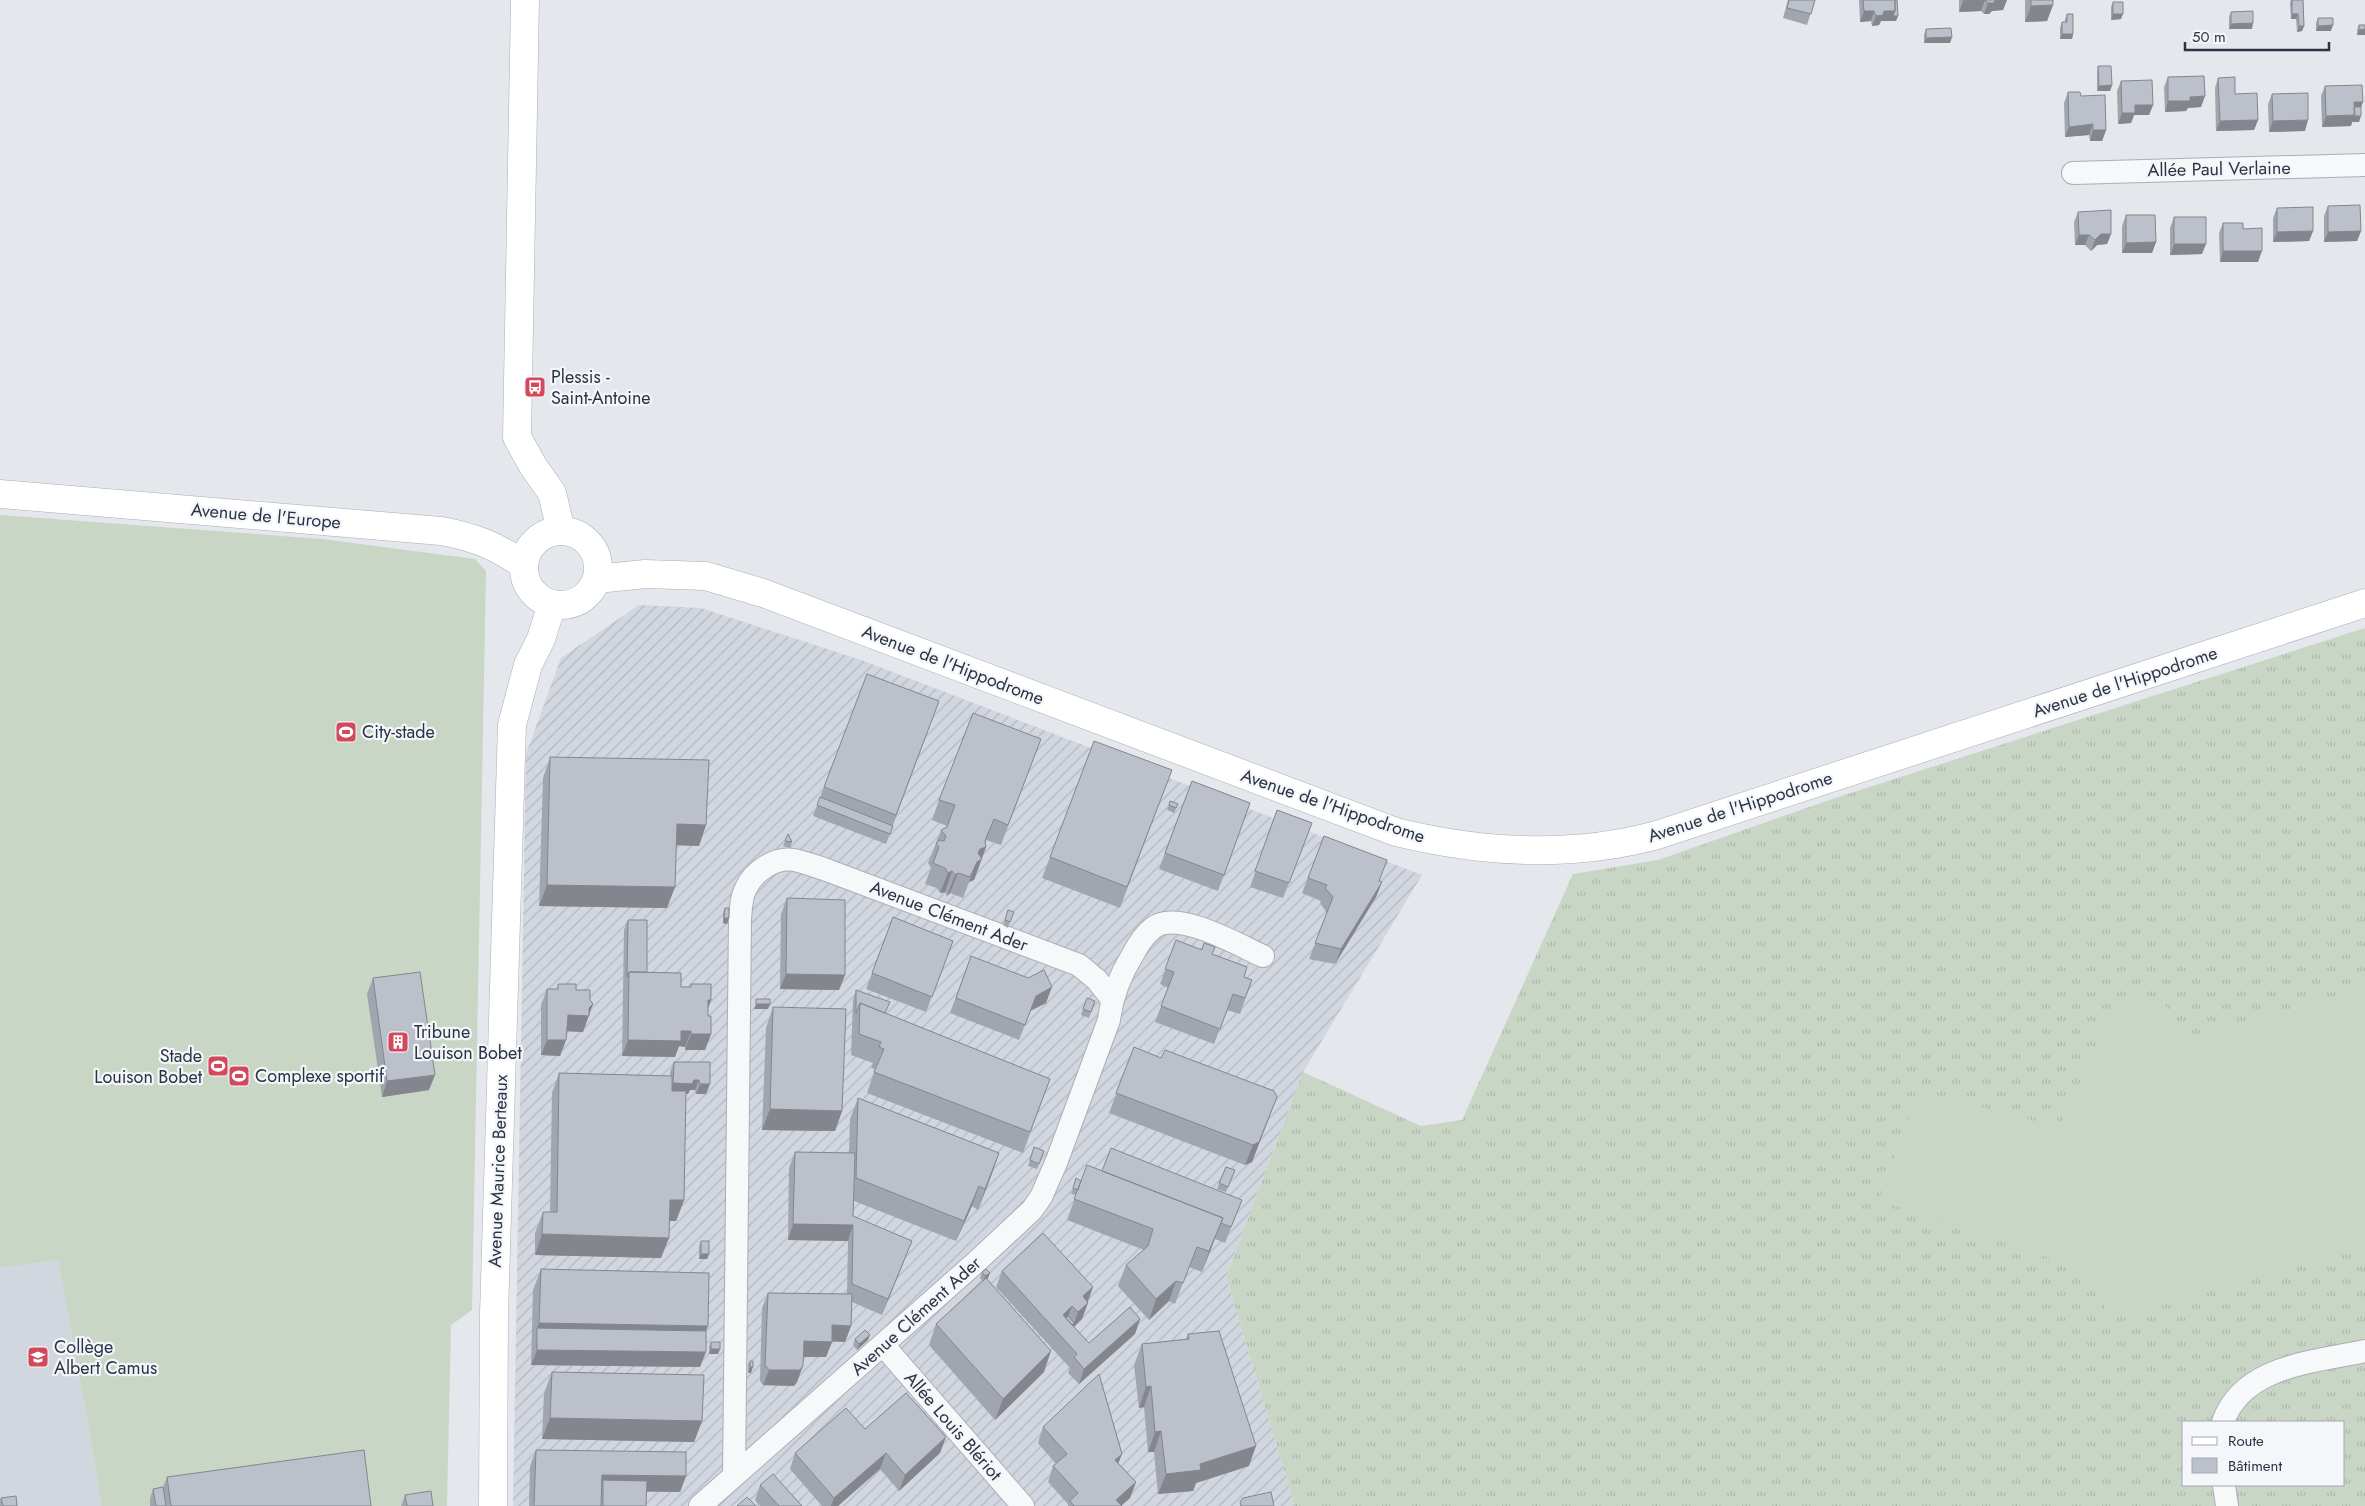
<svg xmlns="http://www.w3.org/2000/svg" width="2365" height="1506" font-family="Jost,sans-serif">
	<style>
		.built { fill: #d2d6de }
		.industrial { fill: url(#industrial-furrows) }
		.grass { fill: url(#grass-tufts); fill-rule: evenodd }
		.garden { fill: #c9d6c5 }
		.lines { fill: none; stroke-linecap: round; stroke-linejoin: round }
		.street-casing { stroke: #a9aeb7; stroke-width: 24 }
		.secondary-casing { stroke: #a9aeb7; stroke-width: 29 }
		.street { stroke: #f7f8fa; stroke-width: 22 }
		.secondary { stroke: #fff; stroke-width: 28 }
		.wall { fill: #a1a5ae }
		.shaded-wall { fill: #83868d }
		.building { fill: #bbc0ca; stroke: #83868d }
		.labels { text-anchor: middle; stroke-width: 4.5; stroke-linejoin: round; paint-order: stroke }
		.street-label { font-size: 18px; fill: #2b3445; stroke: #f4f6f9 }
		.poi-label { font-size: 18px; fill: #2b3445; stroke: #f4f6f9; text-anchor: start }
	</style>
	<defs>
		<pattern id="industrial-furrows" width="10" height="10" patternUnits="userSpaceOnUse" patternTransform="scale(1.25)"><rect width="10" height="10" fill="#d2d6de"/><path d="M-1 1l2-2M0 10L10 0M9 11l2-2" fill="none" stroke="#b4b8c0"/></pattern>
		<pattern id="grass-tufts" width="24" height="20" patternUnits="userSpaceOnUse" patternTransform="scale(1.25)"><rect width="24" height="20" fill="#c9d6c5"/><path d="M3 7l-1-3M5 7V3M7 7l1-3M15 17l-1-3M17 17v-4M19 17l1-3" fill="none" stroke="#adb8ab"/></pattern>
	</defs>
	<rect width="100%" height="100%" fill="#e4e7ec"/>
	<path class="built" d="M58 1260 92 1446 101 1506H0V1268Z"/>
	<path class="industrial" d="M639 605 701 608 864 661 1422 875 1303 1072 1226 1277 1295 1506H513L526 754 561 658Z"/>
	<path class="grass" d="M2365 628V1506H1295L1226 1277 1303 1072 1421 1126 1462 1120 1573 874 1658 860 1832 799ZM2184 1422H2344V1485H2184Z"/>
	<path class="garden" d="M0 515 322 539 475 559 486 571 472 1310 451 1325 447 1506H101L92 1446 58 1260 0 1268Z
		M2365 989V1247L2111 1319 2088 1271 1879 1200 1918 1090 2060 1128 2110 1011 2162 998 2182 1039Z"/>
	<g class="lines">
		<g class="street-casing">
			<path id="street" d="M2073 173 2365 165
				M883 1345 1023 1506
				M2223 1422C2243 1365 2315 1362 2365 1351
				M734 1476 740 919C741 908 741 897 746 888 754 871 775 857 794 860 804 862 814 866 824 869L1079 965 1097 980 1111 998
				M2224 1485 2227 1506
				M700 1506 975 1263 1032 1210 1041 1197 1056 1163 1109 1020C1112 996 1119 977 1132 956 1137 946 1144 935 1153 928 1177 909 1238 945 1263 956"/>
		</g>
		<g class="secondary-casing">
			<path id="secondary" d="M525 0 517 437 533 466 552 493 561 531
				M0 494 441 531C475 537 496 546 524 565
				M524 568a37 37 0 1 1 74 0a37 37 0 1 1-74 0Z
				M597 579 645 574 706 576 763 593 1396 832C1482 853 1572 858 1657 835L2365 603
				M493 1506 494 1314 512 725 528 665 541 639 552 604"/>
		</g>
		<use href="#street" class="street"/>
		<use href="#secondary" class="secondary"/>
	</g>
	<path class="wall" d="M1788 0H1815L1807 25 1783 18Z
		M1859 0H1897L1898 16 1896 21H1881L1879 25 1872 26 1871 21 1860 22Z
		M1959 0H2007L2003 10 1992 11 1989 14H1984L1981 11 1959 12Z
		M2025 0H2053V5L2047 21 2025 22Z
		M2291 0H2303L2304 26 2302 31 2297 32 2296 19H2291L2290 2Z
		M2113 2 2121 19 2111 20V7Z
		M2231 12 2252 29H2229V17Z
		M2067 14 2073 34 2072 39H2060V28L2062 22H2065V19Z
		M2318 18 2331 31H2316V23Z
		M2359 25H2365V35H2357V30Z
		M1926 29 1952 37 1950 43H1924V35Z
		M2098 66 2112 85 2110 91H2097V72Z
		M2168 77 2205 96 2201 107 2188 108 2186 111 2165 112 2164 87Z
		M2218 78 2235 94 2258 120 2254 130 2216 131 2215 88Z
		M2121 81 2153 105 2149 115H2134L2131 123 2118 124 2117 91Z
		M2325 86 2363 102 2361 107 2359 122H2352L2351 126 2322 127 2321 96Z
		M2068 92 2081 96 2106 130 2102 141H2090L2089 135 2065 137 2064 103Z
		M2272 94 2305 131 2269 132 2268 104Z
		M2328 206 2361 231 2357 241 2324 242V216Z
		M2277 208 2313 231 2309 241 2273 242V218Z
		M2078 212 2111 234 2107 244 2097 245 2091 251 2085 245H2075L2074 222Z
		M2126 215 2156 242 2152 253H2122V226Z
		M2174 217 2202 254 2170 255V228Z
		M2223 223 2243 229 2258 262H2220L2219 233Z
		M939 701 886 844 813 816 824 787Z
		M550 757 706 825 699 846 676 845 667 908 539 906 543 778Z
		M1033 760 1001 845 986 840 985 842 986 847 974 880 969 882 963 898 950 893 947 896 945 892 940 893 937 888 925 884 931 868 928 863 936 843 941 830 947 827V826L932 820 939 800Z
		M1192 781 1250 803 1218 891 1159 869Z
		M1164 791 1120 908 1042 878 1050 857Z
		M1170 801 1178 804 1174 813 1167 810Z
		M1277 810 1312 823 1283 898 1250 887Z
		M788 834 792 842 790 848 783 846Z
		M1324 836 1379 881 1382 882 1376 897 1335 964 1309 959 1327 913 1320 903 1321 901 1302 893Z
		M787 898 845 975 839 990 780 989 781 914Z
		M725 908 727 924 723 923V913Z
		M1008 910 1010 922 1008 928 1003 925Z
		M893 917 953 941 926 1012 866 989Z
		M628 920 647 972 681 987H690L691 984 711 1000 708 1008V1016L711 1034 705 1050H685V1047L679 1046 675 1057 622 1056 624 930Z
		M1176 940 1212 954 1244 977 1252 980 1240 1014 1227 1010 1214 1044 1155 1022 1168 988 1160 984Z
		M971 956 1046 1003 1030 1011 1019 1040 950 1013Z
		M373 978 429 1090 382 1097 367 994Z
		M558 984 576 990 590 1000 593 1004 583 1032 567 1031 566 1040 560 1056 541 1055V1005L547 989H557Z
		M856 990 885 1013 1050 1079 1023 1153 867 1093 875 1069 871 1068 873 1063 851 1055 853 1000Z
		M1095 1001 1089 1018 1081 1015 1083 1009Z
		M773 1007 842 1111 835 1131 762 1130 766 1028Z
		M1134 1047 1269 1118 1252 1162 1245 1165 1109 1113Z
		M674 1062H710L706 1094H696L695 1090H690L688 1094H686L684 1200 676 1221H669L661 1258 535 1255V1233L543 1212H550L552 1093 559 1073 670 1076V1072Z
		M858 1098 999 1153 978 1210 972 1206 956 1241 854 1201 853 1216 906 1256 882 1315 852 1302 851 1326 845 1342 832 1341 826 1357H803L797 1382 794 1386 763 1385 760 1381 762 1308 768 1293 847 1294 848 1241 788 1240 789 1168 795 1152 849 1153 850 1119Z
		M1034 1147 1044 1151 1037 1169 1028 1166Z
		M1226 1167 1235 1170 1226 1192 1217 1189Z
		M1102 1171 1242 1200 1225 1243 1215 1239 1202 1272 1189 1267 1175 1304 1169 1301 1149 1320 1118 1286 1126 1265 1144 1250 1067 1220 1076 1195 1071 1194 1076 1178 1081 1181Z
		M701 1241 709 1254 707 1259H699V1246Z
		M541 1269 700 1367 531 1365 533 1290Z
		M1002 1271 1093 1287 1082 1319 1074 1327 1089 1343 1140 1319 1135 1334 1079 1384 1068 1373 1070 1368 996 1287Z
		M982 1272 988 1278 987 1279 1044 1372 995 1420 929 1345 936 1324 983 1281 980 1278Z
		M1188 1334 1249 1466 1196 1483 1193 1491 1158 1494 1154 1452H1148L1144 1407 1139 1408 1134 1365 1142 1344 1186 1339Z
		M855 1339 868 1340 857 1350 853 1345Z
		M711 1342 718 1354H709V1347Z
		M750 1361 751 1373H748V1366Z
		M552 1372 702 1421 694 1442 542 1439 544 1393Z
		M1043 1427 1122 1454 1118 1463 1136 1482 1130 1498 1121 1506H1122H1068V1504L1048 1482 1053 1466 1056 1464 1038 1443Z
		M865 1429 940 1453 899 1491 880 1469 838 1506H822L790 1469 795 1453Z
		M536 1450 686 1476 680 1492 646 1491V1506H529L530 1466Z
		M167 1477 371 1506H150V1499L153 1489 163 1487Z
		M760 1485 802 1506H760L755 1500Z
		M405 1495 433 1506H401Z
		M1 1498 17 1506H0V1501Z"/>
	<path class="shaded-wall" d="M1985 0 1981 11 1959 12 1963 1Z
		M1996 0H2007L2003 10 1992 11 1989 14H1984L1988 3Z
		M2053 5 2047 21 2025 22 2031 6Z
		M1864 11H1874L1871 21 1860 22Z
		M1884 11H1895L1898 16 1896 21H1881L1879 25 1872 26 1876 16Z
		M2113 14H2123L2121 19 2111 20Z
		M2292 14H2298L2296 19H2291Z
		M2253 23 2252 29H2229L2231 24Z
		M2333 25 2331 31H2316L2318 26Z
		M2299 26H2304L2302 31 2297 32Z
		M2365 29V35H2357L2359 30Z
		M2062 34H2073L2072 39H2060Z
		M1952 37 1950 43H1924L1926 38Z
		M2112 85 2110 91H2097L2099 86Z
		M2205 96 2201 107 2188 108 2186 111 2165 112 2168 101 2190 97Z
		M2354 102H2363L2359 113H2352Z
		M2135 105H2153L2149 115H2134L2131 123 2118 124 2122 113Z
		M2355 115 2361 116 2359 122H2352L2351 126 2322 127 2326 116Z
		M2258 120 2254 130 2216 131 2220 121Z
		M2308 120 2305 131 2269 132 2273 121Z
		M2093 124 2089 135 2065 137 2069 127Z
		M2093 130H2106L2102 141H2090Z
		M2313 231 2309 241 2273 242 2277 232Z
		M2361 231 2357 241 2324 242 2328 232Z
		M2101 234H2111L2107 244 2097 245 2091 251 2095 240Z
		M2079 235H2089L2085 245H2075Z
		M2156 242 2152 253H2122L2126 243Z
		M2174 244H2206L2202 254 2170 255Z
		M2223 251H2262L2258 262H2220Z
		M994 819 983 848 986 847 974 880 969 882 963 898 974 869H972L980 849Z
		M677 824 706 825 699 846 669 845Z
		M952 871 945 892 940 893 948 873Z
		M958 873 950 893 947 896 955 875Z
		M1382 882 1376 897 1335 964 1341 949Z
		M547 885 675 887 667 908 539 906Z
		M724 918H729L727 924 723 923Z
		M786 974 845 975 839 990 780 989Z
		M1052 987 1046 1003 1030 1011 1019 1040 1036 996Z
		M708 1000H711L705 1016Z
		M593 1004 583 1032 562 1031 568 1015 589 1008Z
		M756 1004H770L768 1009H754Z
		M681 1031H691L685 1047 679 1046 675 1057 622 1056 628 1040Z
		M691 1034H711L705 1050H685Z
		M547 1040H566L560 1056 541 1055Z
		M435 1075 429 1090 382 1097 387 1081Z
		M694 1080H699L695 1090H690L688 1094H669L673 1083Z
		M700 1084H710L706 1094H696Z
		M1277 1097 1252 1162 1245 1165 1253 1145Z
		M770 1109 842 1111 835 1131 762 1130Z
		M999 1153 992 1174 978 1210 985 1189Z
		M979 1186 972 1206 956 1241 964 1221Z
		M670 1200H684L676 1221H662Z
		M1223 1218 1215 1238 1202 1272 1209 1251Z
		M793 1224 853 1225 848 1241 788 1240Z
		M542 1234 669 1238 661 1258 535 1255Z
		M912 1241 906 1256 882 1315 888 1299Z
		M701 1254H709L707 1259H699Z
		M990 1273 988 1278 984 1282 985 1276Z
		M1176 1281 1169 1301 1149 1320 1156 1299Z
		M1093 1287 1087 1303 1077 1312 1083 1296Z
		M1088 1303 1082 1319 1063 1337 1065 1331 1074 1323 1078 1312Z
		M1072 1306 1066 1322 1063 1315Z
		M1140 1319 1135 1334 1079 1384 1084 1369Z
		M539 1323 708 1326 700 1347 537 1328Z
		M832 1325 851 1326 845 1342 826 1341Z
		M870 1335 868 1340 857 1350 859 1344Z
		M804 1341 832 1342 826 1357H798Z
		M711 1349H720L718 1354H709Z
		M537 1350 706 1352 700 1367 531 1365Z
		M1051 1351 1044 1372 995 1420 1003 1399Z
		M803 1366 797 1382 794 1386 763 1385 769 1370Z
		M750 1367H753L751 1373H748Z
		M1151 1386 1144 1407 1139 1408 1146 1387Z
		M550 1418 702 1421 694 1442 542 1439Z
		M1161 1431 1154 1452H1148L1155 1432Z
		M946 1437 940 1453 899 1491 905 1475Z
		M1256 1446 1249 1466 1196 1483 1193 1491 1158 1494 1166 1474 1200 1464Z
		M886 1453 880 1469 838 1506H831L834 1498Z
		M1122 1454 1116 1469 1115 1460Z
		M602 1475 686 1476 680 1492 603 1491V1480L599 1491Z
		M1136 1482 1130 1498 1121 1506 1116 1500Z"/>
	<path class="building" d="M1789 0H1815L1811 14 1787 8Z
		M1863 0H1895V11H1884L1883 15 1876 16 1874 11H1864Z
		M1895 0H1897L1898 16H1893L1895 11Z
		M1963 0H1996L1993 3H1988L1985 0 1963 1Z
		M2031 0H2053V5L2031 6Z
		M2292 0H2303L2304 26H2299L2298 14H2292Z
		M2113 2H2123V14H2113Z
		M2253 11V23L2231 24V12Z
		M2067 14H2073V34H2062V22H2067Z
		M2318 18H2333V25L2318 26Z
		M2359 25H2365V29L2359 30Z
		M1951 28 1952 37 1926 38V29Z
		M2098 66H2111L2112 85 2099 86Z
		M2204 76 2205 96 2190 97V101H2168V77Z
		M2235 77V94L2257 93 2258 120 2220 121 2218 78Z
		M2152 80 2153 105H2135V113H2122L2121 81Z
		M2362 85 2363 102H2354L2355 115 2326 116 2325 86Z
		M2068 92H2080L2081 96 2105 95 2106 130H2093V124L2069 127Z
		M2308 93V120L2273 121 2272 94Z
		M2354 107H2361V116H2354Z
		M2360 205 2361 231 2328 232V206Z
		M2313 207V231L2277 232V208Z
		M2111 210V234H2101L2095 240 2089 235H2079L2078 212Z
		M2126 215H2155L2156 242 2126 243Z
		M2174 217H2206V244H2174Z
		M2223 223H2243V229L2262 228V251H2223Z
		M867 674 939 701 896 815 824 787Z
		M973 713 1041 739 1008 825 994 819 985 841 986 847 980 849 978 853 982 859 977 862 970 877 958 873 955 875 952 871 948 873 945 868 933 863 939 847 936 843 940 840 944 841 946 836 941 830 947 827 955 805 939 800Z
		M1094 741 1172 770 1127 887 1050 857Z
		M550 757 709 760 706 825 677 824 675 887 547 885Z
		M1192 781 1250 803 1224 875 1165 853Z
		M820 797 893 826 890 834 817 805Z
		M1170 801 1178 804 1176 808 1169 805Z
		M1277 810 1312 823 1289 883 1255 871Z
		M788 834 792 842 785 841Z
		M1324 836 1387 860 1379 881 1382 882 1341 949 1315 943 1333 897 1325 888 1327 885 1308 878Z
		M787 898 845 900V975L786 974Z
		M725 908H729V918H724Z
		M1008 910 1014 912 1010 922 1005 920Z
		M893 917 953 941 932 997 872 973Z
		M628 920H647V972H629L627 977Z
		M1176 940 1202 950 1204 943 1215 947 1212 954 1247 967 1244 977 1252 980 1245 998 1233 994 1220 1029 1161 1006 1174 972 1165 969Z
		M971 956 1028 978 1044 970 1052 987 1036 996 1025 1025 956 998Z
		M420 972 435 1075 387 1081 373 978Z
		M629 972 681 973V987H691V984H711V1000H708V1016H711V1034H691V1031H681V1041L628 1040Z
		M558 984H576V990H590V1000L593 1004 589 1008V1016L568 1015 566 1040H547V989H558Z
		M856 990 890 1002 885 1013 860 1003 856 1013Z
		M1087 998 1095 1001 1091 1012 1083 1009Z
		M756 999H770V1004H756Z
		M860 1003 1050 1079 1030 1132 874 1072 884 1049 879 1047 881 1042 859 1034Z
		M773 1007 846 1009 842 1111 770 1109Z
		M1134 1047 1161 1058 1165 1050 1274 1091 1277 1097 1259 1142 1253 1145 1116 1093Z
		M674 1062H710V1084H700L699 1080H694L692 1084 673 1083Z
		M559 1073 672 1076V1091H686L684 1200H670L669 1238 542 1234 543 1212H557Z
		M858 1098 999 1153 985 1189 979 1186 964 1221 856 1178Z
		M1034 1147 1044 1151 1039 1164 1030 1160Z
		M1111 1148 1242 1200 1231 1227 1221 1223 1223 1218 1102 1171Z
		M795 1152 855 1153 853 1216 912 1241 888 1299 852 1284 853 1225 793 1224Z
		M1087 1165 1223 1218 1209 1251 1197 1247 1183 1283 1176 1281 1156 1299 1126 1265 1148 1246 1153 1229 1074 1199Z
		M1226 1167 1235 1170 1228 1187 1219 1183Z
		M1076 1178 1081 1181 1078 1190 1073 1188Z
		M1043 1233 1093 1287 1083 1296 1088 1303 1078 1312 1072 1306 1063 1315 1089 1343 1130 1307 1140 1319 1084 1369 1074 1357 1077 1354 1002 1271Z
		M701 1241H709V1254H701Z
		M541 1269 709 1273 708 1326 539 1323Z
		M986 1269 990 1273 985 1276 982 1272Z
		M986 1278 1051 1351 1003 1399 936 1324Z
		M768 1293 852 1294 851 1326 832 1325V1342L804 1341 803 1366 800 1370H769L765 1365Z
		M1068 1316 1074 1323 1072 1325 1066 1318Z
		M537 1328 706 1331V1352L537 1350Z
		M865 1330 870 1335 859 1344 855 1339Z
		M1219 1331 1256 1446 1200 1464 1201 1470 1166 1474 1161 1431 1155 1432 1151 1386 1146 1387 1142 1344 1189 1339 1188 1334Z
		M711 1342H720V1349H711Z
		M750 1361H753V1367H750Z
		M552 1372 704 1375 702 1421 550 1418Z
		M1099 1374 1122 1454 1115 1460 1136 1482 1116 1500 1122 1506H1074L1070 1501 1078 1493 1053 1466 1067 1454 1043 1427Z
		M906 1393 946 1437 905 1475 886 1453 834 1498 795 1453 846 1408 865 1429Z
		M364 1450 371 1506H171L167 1477Z
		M536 1450 686 1452V1476L602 1475 601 1506H534Z
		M773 1474 802 1506H779L760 1485Z
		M603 1480 647 1481 646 1506H603Z
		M163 1487 166 1506H156L153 1489Z
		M431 1491 433 1506H407L405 1495Z
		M1271 1492 1274 1506H1241L1240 1502 1243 1498Z
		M16 1496 17 1506H3L1 1498Z
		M747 1497 756 1506H737Z"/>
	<defs>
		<g id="bus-square" transform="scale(1.125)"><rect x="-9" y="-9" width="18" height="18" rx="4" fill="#d1495b" stroke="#f4f6f9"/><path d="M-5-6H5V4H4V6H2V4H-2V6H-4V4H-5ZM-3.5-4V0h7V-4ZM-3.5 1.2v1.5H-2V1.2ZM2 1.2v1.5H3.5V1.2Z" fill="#fff"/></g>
		<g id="stadium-square" transform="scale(1.125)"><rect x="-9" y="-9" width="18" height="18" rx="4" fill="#d1495b" stroke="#f4f6f9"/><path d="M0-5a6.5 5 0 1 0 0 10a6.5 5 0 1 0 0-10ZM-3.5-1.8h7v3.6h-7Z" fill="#fff"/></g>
		<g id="building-square" transform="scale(1.125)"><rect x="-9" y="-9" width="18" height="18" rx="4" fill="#d1495b" stroke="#f4f6f9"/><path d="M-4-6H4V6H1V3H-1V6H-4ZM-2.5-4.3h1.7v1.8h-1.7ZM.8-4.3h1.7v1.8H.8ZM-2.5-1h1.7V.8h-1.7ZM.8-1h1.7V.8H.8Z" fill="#fff"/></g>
		<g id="school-square" transform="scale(1.125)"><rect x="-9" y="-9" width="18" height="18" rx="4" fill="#d1495b" stroke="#f4f6f9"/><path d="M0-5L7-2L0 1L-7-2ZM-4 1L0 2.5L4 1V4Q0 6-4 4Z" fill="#fff"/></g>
	</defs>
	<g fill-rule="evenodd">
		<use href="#bus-square" x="535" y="387"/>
		<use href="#stadium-square" x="346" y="732"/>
		<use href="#building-square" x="398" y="1042"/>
		<use href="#stadium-square" x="218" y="1066"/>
		<use href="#stadium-square" x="239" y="1076"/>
		<use href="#school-square" x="38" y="1357"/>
	</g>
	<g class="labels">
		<g class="street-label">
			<text transform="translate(2219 169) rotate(-1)" y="6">Allée Paul Verlaine</text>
			<text transform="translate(266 516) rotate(5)" y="6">Avenue de l'Europe</text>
			<text transform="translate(953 665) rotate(21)" y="6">Avenue de l'Hippodrome</text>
			<text transform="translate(2125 682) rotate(-18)" y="6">Avenue de l'Hippodrome</text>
			<text transform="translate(1333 806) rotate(19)" y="6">Avenue de l'Hippodrome</text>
			<text transform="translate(1740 807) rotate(-18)" y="6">Avenue de l'Hippodrome</text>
			<text transform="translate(949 916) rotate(21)" y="6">Avenue Clément Ader</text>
			<text transform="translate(498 1171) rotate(-88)" y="6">Avenue Maurice Berteaux</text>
			<text transform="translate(916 1316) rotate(-42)" y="6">Avenue Clément Ader</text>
			<text transform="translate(953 1426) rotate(49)" y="6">Allée Louis Blériot</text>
		</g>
		<g class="poi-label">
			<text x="551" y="383">Plessis -<tspan x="551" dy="21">Saint-Antoine</tspan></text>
			<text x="362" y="738">City-stade</text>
			<text x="414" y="1038">Tribune<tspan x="414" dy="21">Louison Bobet</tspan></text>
			<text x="202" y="1062" text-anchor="end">Stade<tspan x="202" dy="21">Louison Bobet</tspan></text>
			<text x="255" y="1082">Complexe sportif</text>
			<text x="54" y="1353">Collège<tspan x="54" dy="21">Albert Camus</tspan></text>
		</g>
	</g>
	<rect x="2182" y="1421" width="162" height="65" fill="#f4f6f9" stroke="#a4a8b1"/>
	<rect x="2192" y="1437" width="25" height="8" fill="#ffffff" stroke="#a4a8b1"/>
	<text x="2228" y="1446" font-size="15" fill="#2b3445">Route</text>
	<rect x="2192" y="1458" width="25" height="15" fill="#bbc0ca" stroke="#a4a8b1"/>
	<text x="2228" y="1471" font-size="15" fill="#2b3445">Bâtiment</text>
	<path d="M2185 42v8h144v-8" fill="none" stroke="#2b3445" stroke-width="2.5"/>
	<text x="2192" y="42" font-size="15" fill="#2b3445" stroke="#f4f6f9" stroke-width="4" paint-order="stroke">50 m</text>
</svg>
